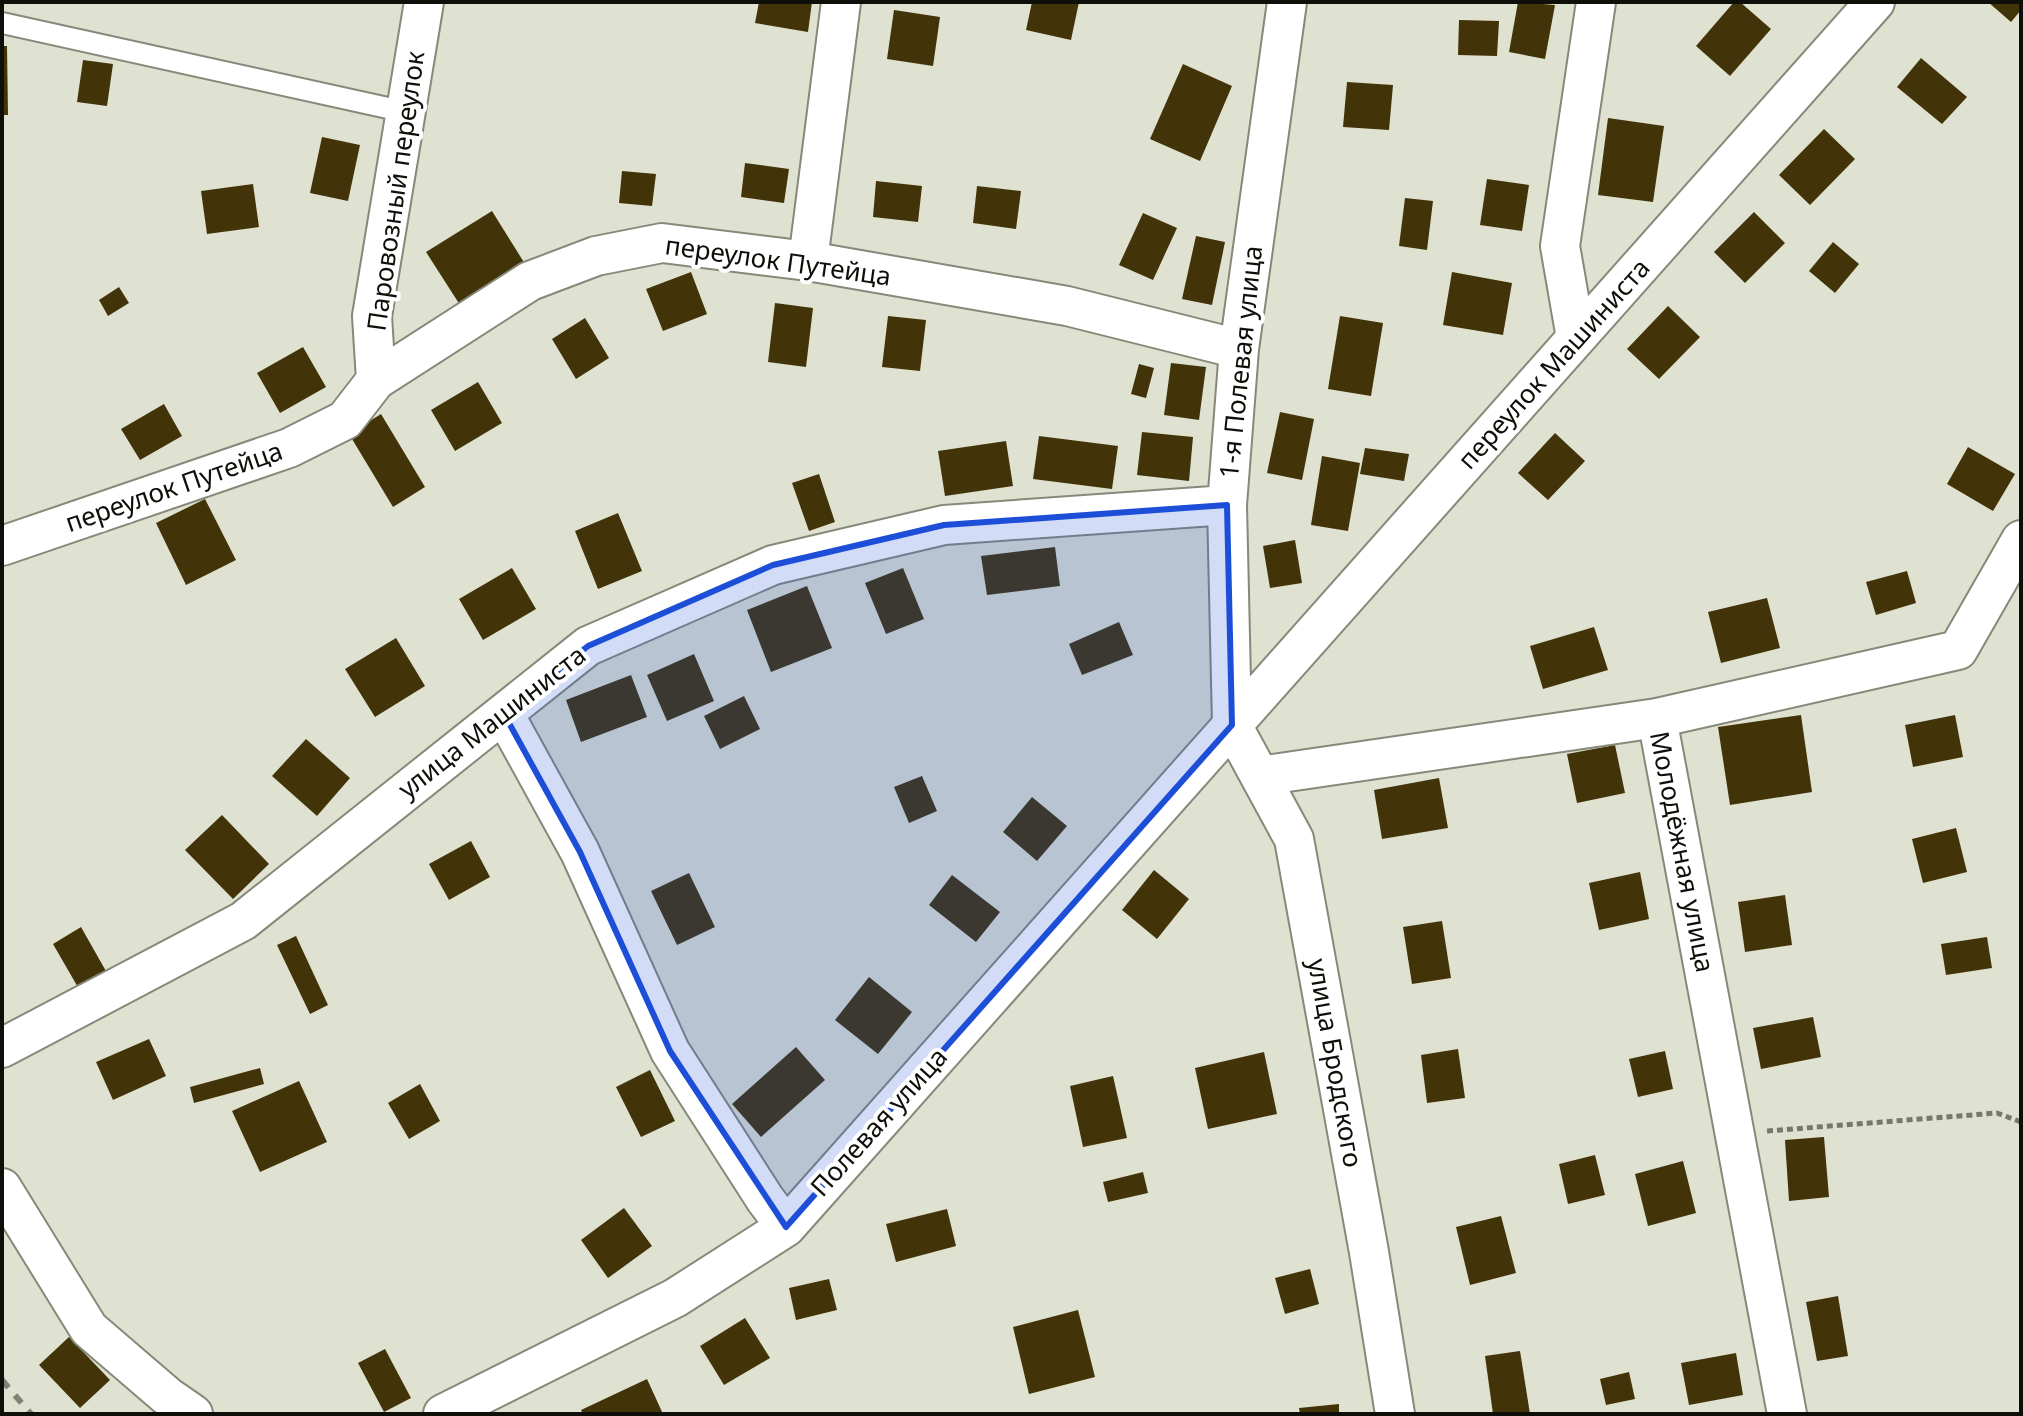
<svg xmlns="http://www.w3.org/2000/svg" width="2023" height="1416" font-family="'Noto Sans',sans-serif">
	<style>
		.building { fill: #423308 }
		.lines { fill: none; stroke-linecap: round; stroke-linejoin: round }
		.service-casing { stroke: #868979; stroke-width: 24 }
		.minor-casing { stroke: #868979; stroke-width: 42 }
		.path { stroke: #76786c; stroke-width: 5; stroke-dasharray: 6 4; stroke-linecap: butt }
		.service { stroke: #fff; stroke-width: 20 }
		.minor { stroke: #fff; stroke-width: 38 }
		.rail { stroke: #808276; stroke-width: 6; stroke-dasharray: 10 10; stroke-linecap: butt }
		.marked { fill: #1d4ed8; fill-opacity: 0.2; stroke: #1d4ed8; stroke-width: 6; stroke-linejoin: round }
		.labels { text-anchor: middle; stroke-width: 8; stroke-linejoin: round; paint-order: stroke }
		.street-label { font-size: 26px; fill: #0e0f09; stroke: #fff }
	</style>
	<rect width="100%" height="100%" fill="#dfe2d0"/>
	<path class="building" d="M759 2H812L808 32 755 23Z
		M1032 2H1079L1071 40 1026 30Z
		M1518 2 1555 5 1545 59 1509 52Z
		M1734 2H1740L1771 29 1730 76 1696 46Z
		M1988 2H2021V10L2011 22Z
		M894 10 940 17 933 66 887 59Z
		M1459 20 1499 21 1497 56 1458 55Z
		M2 46H7L8 115H2Z
		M1921 58 1967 97 1942 124 1897 87Z
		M83 60 113 64 107 106 77 102Z
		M1183 64 1232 86 1200 161 1150 139Z
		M1347 82 1393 85 1389 130 1343 127Z
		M1608 118 1664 126 1653 202 1598 195Z
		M1824 129 1855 159 1810 205 1779 175Z
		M322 137 360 145 348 201 310 193Z
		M745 163 789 169 784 203 741 197Z
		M622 171 656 174 652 206 619 203Z
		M1487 179 1529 185 1522 231 1480 225Z
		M876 181 922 186 918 222 873 217Z
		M253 184 259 227 207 234 201 191Z
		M977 186 1021 191 1016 229 973 223Z
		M1405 198 1433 201 1427 250 1399 246Z
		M492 211 525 264 460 305 426 252Z
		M1754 212 1785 243 1745 283 1714 252Z
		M1143 213 1177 228 1153 280 1119 265Z
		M1196 236 1225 242 1212 305 1182 299Z
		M1833 242 1859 264 1835 293 1809 271Z
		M691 272 707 314 663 331 646 289Z
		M1452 272 1512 283 1503 335 1443 325Z
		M119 287 129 303 108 316 99 300Z
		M775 303 813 308 806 367 768 362Z
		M1668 306 1700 337 1659 379 1627 349Z
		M888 316 926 320 920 371 882 367Z
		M1340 316 1383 323 1371 396 1328 389Z
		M585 318 609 358 576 379 552 339Z
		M303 347 326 387 280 413 257 373Z
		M1171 363 1206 367 1199 420 1164 415Z
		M1139 364 1154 368 1146 398 1131 394Z
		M478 382 502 423 455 451 431 410Z
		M164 404 182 436 140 460 121 429Z
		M1280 412 1314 419 1302 480 1267 473Z
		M381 414 425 487 393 507 349 434Z
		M1142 432 1193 437 1189 481 1137 475Z
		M1555 433 1585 461 1548 500 1518 473Z
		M1039 436 1118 446 1112 489 1033 479Z
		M1006 441 1013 486 945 496 938 451Z
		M1968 447 2015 474 1993 511 1947 484Z
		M1365 448 1409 454 1404 481 1360 474Z
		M1322 456 1360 463 1348 531 1311 525Z
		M819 474 835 522 809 531 792 483Z
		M205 499 236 560 186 585 156 523Z
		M618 513 642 571 598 589 575 531Z
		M1295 540 1302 583 1270 588 1263 546Z
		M1055 547 1060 586 987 595 981 556Z
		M512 568 536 609 483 640 459 599Z
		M903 568 924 619 886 634 865 583Z
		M1907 571 1916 603 1876 615 1866 582Z
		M807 586 832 648 771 672 747 610Z
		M1767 598 1780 648 1721 663 1708 612Z
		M1119 622 1133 655 1082 675 1069 644Z
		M1594 627 1608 670 1543 689 1530 646Z
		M396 638 425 686 375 717 345 669Z
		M694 654 714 701 667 721 647 675Z
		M631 675 647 717 581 742 566 700Z
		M744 696 760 729 720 749 704 716Z
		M1801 715 1812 792 1730 805 1718 727Z
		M1955 715 1963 757 1913 767 1905 725Z
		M306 739 350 778 317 816 272 776Z
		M1615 745 1625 793 1577 803 1567 754Z
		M922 776 937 811 909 823 894 787Z
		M1439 778 1448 828 1382 839 1374 790Z
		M1032 797 1067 826 1037 861 1003 832Z
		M222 815 269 864 233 899 185 850Z
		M1956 828 1967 872 1923 883 1912 839Z
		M471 841 490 877 449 900 429 864Z
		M1154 870 1189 899 1157 939 1122 910Z
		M1640 872 1649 919 1599 930 1589 883Z
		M689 873 715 927 677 945 651 891Z
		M952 875 1000 912 976 942 929 905Z
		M1785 895 1792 945 1745 952 1738 902Z
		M1442 921 1451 978 1412 984 1403 927Z
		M81 927 111 980 83 996 53 944Z
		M296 936 328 1005 310 1014 277 945Z
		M1987 937 1992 968 1946 975 1941 944Z
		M869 977 912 1012 878 1054 835 1020Z
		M1813 1017 1821 1057 1761 1069 1753 1028Z
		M149 1039 166 1076 113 1100 96 1062Z
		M796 1047 825 1080 761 1137 732 1104Z
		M1458 1049 1465 1098 1427 1103 1421 1055Z
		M1665 1051 1673 1089 1638 1097 1629 1059Z
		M1264 1052 1277 1114 1208 1129 1195 1068Z
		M260 1068 264 1084 194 1103 190 1087Z
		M650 1070 675 1121 641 1137 616 1087Z
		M1113 1076 1127 1138 1083 1147 1070 1086Z
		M299 1081 327 1142 260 1172 232 1111Z
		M420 1084 440 1121 409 1139 388 1103Z
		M1824 1137 1829 1197 1789 1201 1785 1140Z
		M1595 1155 1605 1195 1568 1204 1559 1164Z
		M1683 1161 1696 1213 1648 1226 1635 1174Z
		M1143 1172 1148 1193 1108 1202 1103 1182Z
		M624 1208 652 1246 608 1278 581 1240Z
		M947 1209 956 1246 896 1262 886 1224Z
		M1501 1216 1516 1273 1470 1285 1456 1227Z
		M1310 1269 1319 1304 1285 1314 1275 1278Z
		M829 1279 837 1310 796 1320 789 1288Z
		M1838 1296 1848 1356 1817 1361 1806 1302Z
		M1078 1310 1095 1377 1029 1394 1013 1327Z
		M745 1318 770 1358 724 1385 700 1346Z
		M69 1337 110 1380 80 1408 39 1365Z
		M385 1349 411 1398 384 1412 358 1363Z
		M1520 1351 1530 1414H1493L1485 1356Z
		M1736 1353 1743 1395 1689 1405 1681 1363Z
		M1629 1372 1635 1399 1606 1405 1600 1379Z
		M647 1379 663 1414H583L581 1410Z
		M1339 1404V1414H1300L1299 1408Z"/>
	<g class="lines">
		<g class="service-casing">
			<path id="service" d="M2 23 406 112"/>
		</g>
		<g class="minor-casing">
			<path id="minor" d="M1287 2 1239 349 1227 505 1232 725 1294 839 1369 1252 1395 1414
				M808 261 841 2
				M1576 338 1560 246 1596 2
				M376 380 372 316 424 2
				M2 546 289 448 345 420 376 380 530 281 596 256 662 243 808 261 1067 306 1239 349
				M504 714 580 852 670 1051 765 1199 786 1227
				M1260 776 1657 718
				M2 1048 243 921 588 646 773 565 944 525 1227 505
				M2 1188 89 1329 167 1396 193 1414
				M443 1414 675 1298 786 1227 1875 2
				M1787 1414 1657 718 1958 650 2021 540"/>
		</g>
		<path class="path" d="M1767 1131 1997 1113 2021 1122"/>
		<use href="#service" class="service"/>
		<use href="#minor" class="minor"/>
		<path class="rail" d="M2 1380 31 1414"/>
	</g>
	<path class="marked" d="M1227 505 1232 725 786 1227 670 1051 580 852 504 714 588 646 773 565 944 525Z"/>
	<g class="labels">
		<g class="street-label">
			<text transform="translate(396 191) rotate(-82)" y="9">Паровозный переулок</text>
			<text transform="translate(778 261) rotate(8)" y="9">переулок Путейца</text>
			<text transform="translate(1241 362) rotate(-84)" y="9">1-я Полевая улица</text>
			<text transform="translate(1554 364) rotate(-48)" y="9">переулок Машиниста</text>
			<text transform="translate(174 487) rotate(-19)" y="9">переулок Путейца</text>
			<text transform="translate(492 722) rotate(-38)" y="9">улица Машиниста</text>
			<text transform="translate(1682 852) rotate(79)" y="9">Молодёжная улица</text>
			<text transform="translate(1335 1063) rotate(80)" y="9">улица Бродского</text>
			<text transform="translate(879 1122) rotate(-48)" y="9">Полевая улица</text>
		</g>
	</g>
	<rect width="2023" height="1416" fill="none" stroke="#0e0f09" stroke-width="8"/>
</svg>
